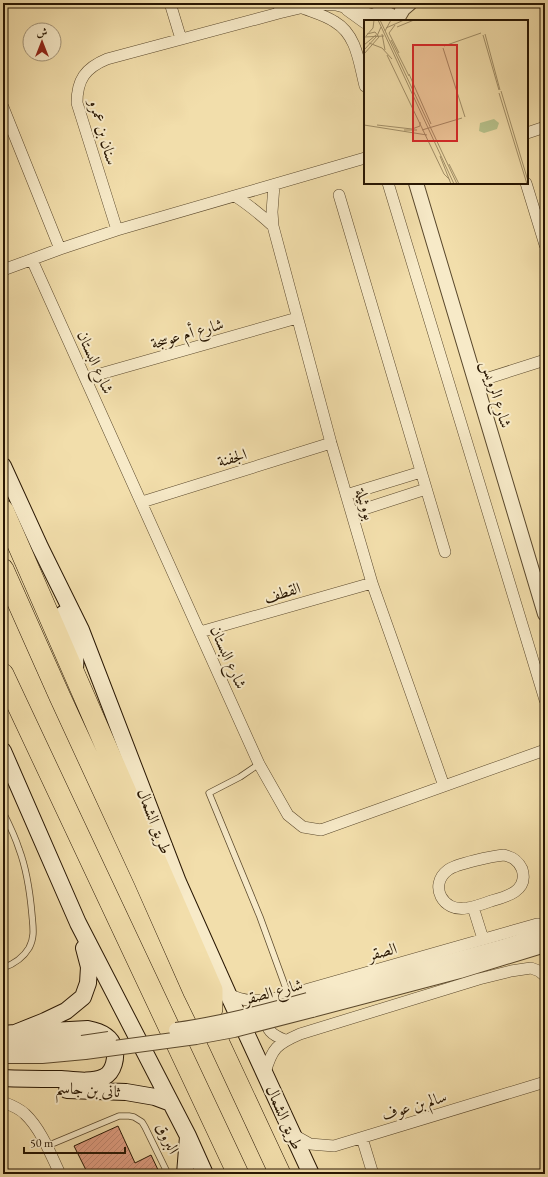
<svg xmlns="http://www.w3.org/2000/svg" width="548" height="1177" font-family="'EB Garamond',Amiri,serif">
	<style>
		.building { fill: url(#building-hatch); stroke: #281602 }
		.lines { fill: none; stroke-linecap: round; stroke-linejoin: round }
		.service-casing { stroke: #5a482c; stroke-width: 7 }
		.minor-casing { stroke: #5a482c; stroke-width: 12 }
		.tertiary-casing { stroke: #5a482c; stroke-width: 16 }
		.secondary-casing { stroke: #281602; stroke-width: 18 }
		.motorway-casing { stroke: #281602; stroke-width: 22 }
		.service { stroke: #f7eac8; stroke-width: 5.5 }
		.minor { stroke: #f7eac8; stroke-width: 11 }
		.tertiary { stroke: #f7eac8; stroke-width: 14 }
		.secondary { stroke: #f7eac8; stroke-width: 16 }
		.motorway { stroke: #f2deab; stroke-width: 21 }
		.tertiary-bridge-casing { stroke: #5a482c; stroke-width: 16; stroke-linecap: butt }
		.tertiary-bridge { stroke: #f7eac8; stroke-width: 14 }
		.labels { text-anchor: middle; stroke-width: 4; stroke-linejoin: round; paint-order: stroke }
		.street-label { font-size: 16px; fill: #281602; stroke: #f7eac8 }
		.inset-road { fill: none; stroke: #a18e67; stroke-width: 1 }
		.view { fill: #d62828; fill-opacity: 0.15; stroke: #d62828; stroke-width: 2 }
		.inset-edge { fill: none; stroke: #281602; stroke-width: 2 }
	</style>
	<defs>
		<pattern id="building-hatch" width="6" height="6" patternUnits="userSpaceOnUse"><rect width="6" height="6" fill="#e19e83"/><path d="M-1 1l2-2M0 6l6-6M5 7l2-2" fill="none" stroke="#c18770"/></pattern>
	</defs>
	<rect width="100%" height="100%" fill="#f2deab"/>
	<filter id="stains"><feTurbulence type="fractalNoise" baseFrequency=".005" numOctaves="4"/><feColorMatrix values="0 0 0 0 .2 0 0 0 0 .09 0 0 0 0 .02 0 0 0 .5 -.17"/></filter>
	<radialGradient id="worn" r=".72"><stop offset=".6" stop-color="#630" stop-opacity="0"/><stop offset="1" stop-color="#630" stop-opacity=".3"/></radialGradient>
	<path class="building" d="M118 1126 135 1163 151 1155 160 1174H88L74 1146Z"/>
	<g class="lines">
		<g class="service-casing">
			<path id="service" d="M275 3 279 13
				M259 764 240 777 209 793 260 917 288 994
				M3 812C9 824 15 836 19 849 27 870 30 892 32 915 33 927 35 937 29 948 23 958 14 964 3 968
				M47 1146 119 1116H129L134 1117 142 1122 145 1127 168 1174"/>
		</g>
		<g class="minor-casing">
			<path id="minor" d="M170 3 181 39
				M300 7C312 12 325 15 335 22 357 35 359 63 365 86
				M347 10 365 23
				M3 107 60 249
				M527 133 545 127
				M388 183 545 700
				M526 183 545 245
				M274 185 272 212 273 226 331 443 372 583 444 786
				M339 195 445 552
				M235 196C249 205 261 215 273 226
				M117 230 77 103C77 80 85 68 107 59L279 13 317 4 336 5 374 15
				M32 260 259 764 288 815 303 827 321 830 545 750
				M3 270 60 249 117 230 365 158
				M86 378 297 318
				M476 382 545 360
				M346 495 421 472
				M142 502 331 443
				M352 513 426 489
				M200 632 372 583
				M504 855C512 857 518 860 522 869 529 891 506 897 491 901 483 904 475 907 467 908 443 913 428 885 448 870 456 864 492 856 504 855Z
				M473 907 483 939
				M228 994C247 1003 257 1001 277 998L537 924H545
				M266 1015C265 1030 272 1035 285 1040
				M265 1073C272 1048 277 1044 300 1034L479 979 511 971 531 968 539 971 545 976
				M3 1102C11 1105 19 1108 25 1114 41 1129 51 1155 60 1174
				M294 1135 310 1144 334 1146 545 1082
				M362 1138 373 1174"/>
		</g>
		<g class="tertiary-casing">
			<path id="tertiary" d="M371 21C376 10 389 10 394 21
				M396 21 403 9 410 3
				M416 183 545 614
				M308 1000 505 946 545 933
				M312 1010 460 971 545 945
				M3 1046 82 1043
				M3 1056H42L85 1052"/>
		</g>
		<g class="secondary-casing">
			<path id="secondary" d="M3 466 40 547 81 630 178 882 228 994 311 1174
				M63 614C70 632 77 650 75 669
				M3 751 78 923 188 1136 205 1174
				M3 1034 15 1033 45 1021 66 1011 83 997 88 983 89 967 84 948
				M3 1078C22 1079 42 1079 61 1079 74 1080 91 1083 104 1077 114 1072 117 1057 114 1047 110 1035 99 1031 88 1029L15 1033
				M67 1090 126 1092 155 1097 171 1103
				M185 1174 188 1137"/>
		</g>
		<g class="motorway-casing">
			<path id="motorway" d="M3 510 212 990V1009L208 1020
				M3 569 60 697 144 879 194 992 219 1043 280 1174
				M3 674 238 1174"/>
		</g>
		<use href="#service" class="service"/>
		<use href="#minor" class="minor"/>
		<use href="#tertiary" class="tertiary"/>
		<use href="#secondary" class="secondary"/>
		<use href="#motorway" class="motorway"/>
		<g class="tertiary-bridge-casing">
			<path id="tertiary-bridge" d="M176 1030C220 1024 264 1012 308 1000
				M82 1043 109 1039
				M85 1052 196 1037 234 1030 312 1010"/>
		</g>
		<use href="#tertiary-bridge" class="tertiary-bridge"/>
	</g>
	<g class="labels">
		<g class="street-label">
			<text transform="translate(104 132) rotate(74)" y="6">سنان بن عمرو</text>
			<text transform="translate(187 333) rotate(-16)" y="6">شارع أم عوسجة</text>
			<text transform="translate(96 362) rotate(66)" y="6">شارع البستان</text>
			<text transform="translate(497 394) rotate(73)" y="6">شارع الرويس</text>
			<text transform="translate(232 457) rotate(-17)" y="6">الجفنة</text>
			<text transform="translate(366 504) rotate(73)" y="6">بووثيلة</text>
			<text transform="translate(282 592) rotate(-16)" y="6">القطف</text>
			<text transform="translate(229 657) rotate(66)" y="6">شارع البستان</text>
			<text transform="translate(155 821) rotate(69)" y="6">طريق الشمال</text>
			<text transform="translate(382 951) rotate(-16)" y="6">الصقر</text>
			<text transform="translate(273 991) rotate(-15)" y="6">شارع الصقر</text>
			<text transform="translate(88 1089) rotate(4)" y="6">ثانى بن جاسم</text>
			<text transform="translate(414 1105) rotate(-17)" y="6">سالم بن عوف</text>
			<text transform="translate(285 1117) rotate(66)" y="6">طريق الشمال</text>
			<text transform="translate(168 1138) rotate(63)" y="6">البروق</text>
		</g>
	</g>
	<g transform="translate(364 20)">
		<rect width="164" height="164" fill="#f2deab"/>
		<path d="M130 99 135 103 133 109 120 113 115 111 116 103Z" fill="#b7c28c"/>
		<path class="inset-road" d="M14 0 90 164M16 0 93 164M31 5 25 13 35 33M33 7 50 0M22 8 40 0M21 11 27 0M18 14 21 30M121 14 136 70M119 15 135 70M2 16 9 8 10 0M0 17 20 16M27 20 45 56M5 23 18 28 28 39M0 25 12 15M80 26 117 13M79 28 101 97M0 30 13 16 17 7M0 34 15 17 11 12 3 14M23 35 80 154 86 160M45 54 67 104M137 71 164 161M135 73 163 164M0 105 63 115M13 105 48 109 56 106V102M40 110H53M58 110 98 98M76 136 87 164M85 144 95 164"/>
		<path class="view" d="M49 25H93V121H49Z"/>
		<rect width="164" height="164" class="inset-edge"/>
	</g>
	<rect width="548" height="1177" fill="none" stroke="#f2deab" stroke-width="16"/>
	<rect x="4" y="4" width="540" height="1169" fill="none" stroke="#281602" stroke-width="2"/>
	<rect x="8" y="8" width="532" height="1161" fill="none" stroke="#281602"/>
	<g transform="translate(42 42)"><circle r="19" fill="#f7eac8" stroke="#a49579"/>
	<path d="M0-3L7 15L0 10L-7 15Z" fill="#8f2418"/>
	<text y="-6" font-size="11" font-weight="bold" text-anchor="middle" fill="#281602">ش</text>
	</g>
	<path d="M24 1147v6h101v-6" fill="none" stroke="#281602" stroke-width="2"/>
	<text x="30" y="1147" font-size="12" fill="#281602" stroke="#f7eac8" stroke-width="3" paint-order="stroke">50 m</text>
	<rect width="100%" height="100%" filter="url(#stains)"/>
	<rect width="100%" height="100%" fill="url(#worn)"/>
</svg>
